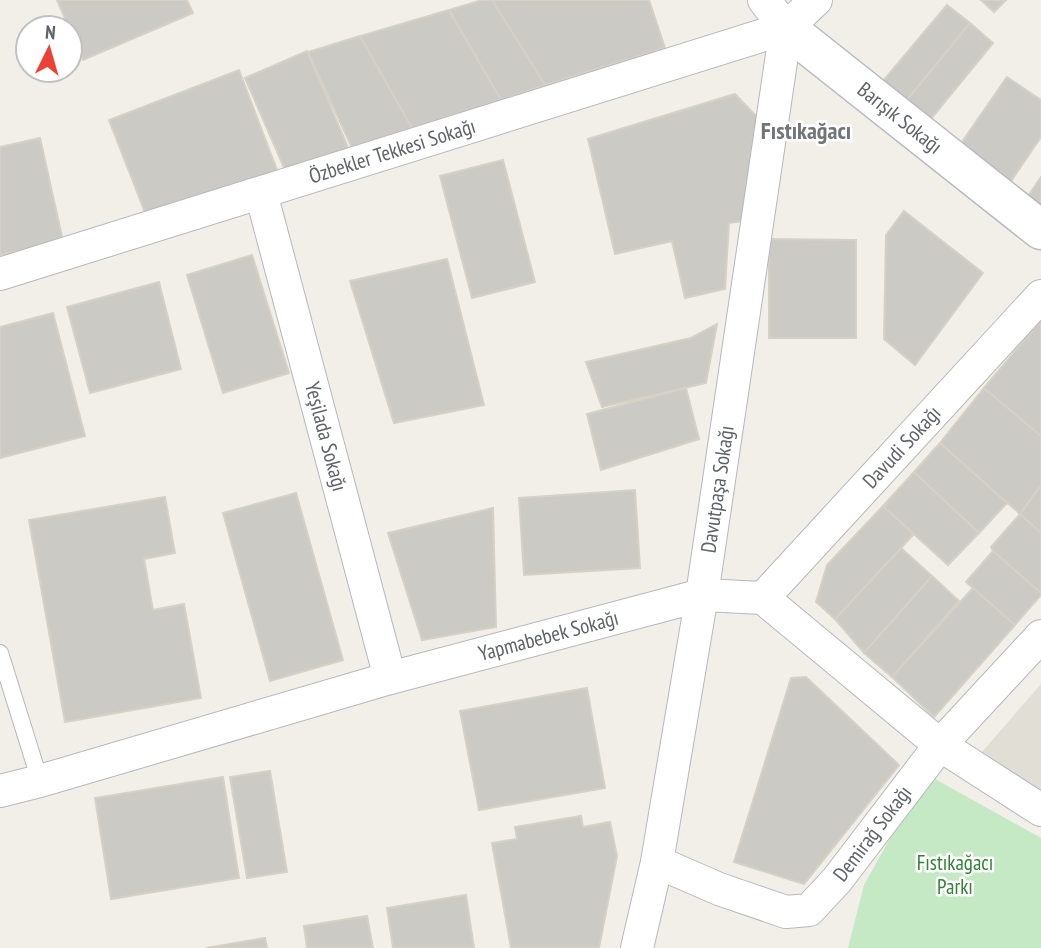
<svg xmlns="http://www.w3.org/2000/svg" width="1041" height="948" font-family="'PT Sans Narrow',sans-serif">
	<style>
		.education { fill: #e1ded6 }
		.green { fill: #c5e8c5 }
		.building { fill: #cccac5; stroke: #d6d1c6; stroke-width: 2 }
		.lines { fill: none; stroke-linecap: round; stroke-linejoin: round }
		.lane-casing { stroke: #b5b8bc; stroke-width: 18 }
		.street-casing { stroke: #b5b8bc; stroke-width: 34 }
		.secondary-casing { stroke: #b6babf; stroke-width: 41 }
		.lane { stroke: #fff; stroke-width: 16 }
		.street { stroke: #fff; stroke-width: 32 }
		.secondary { stroke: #fff; stroke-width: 38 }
		.labels { text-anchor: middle; stroke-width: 5; stroke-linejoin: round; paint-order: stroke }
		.street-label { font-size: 21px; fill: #5f6368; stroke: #fff }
		.park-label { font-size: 21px; fill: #348238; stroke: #fff }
		.quarter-label { font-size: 24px; font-weight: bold; fill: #70757a; stroke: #fff }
	</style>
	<rect width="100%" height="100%" fill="#f1efe8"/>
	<path class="education" d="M1041 684V801L975 760Z"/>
	<path class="green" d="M926 774 1041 838V948H848L864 885Z"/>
	<path class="building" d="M57 0H187L193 13 83 60Z
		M482 0H492L545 85 501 100 449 10Z
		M492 0H649L665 48 545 85Z
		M981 0H1006L994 12Z
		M947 5 970 23 906 101 882 82Z
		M449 10 501 100 412 128 360 36Z
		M970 23 993 43 930 120 906 101Z
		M360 36 412 128 352 148 308 52Z
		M307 51 349 150 288 177 245 78Z
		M239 70 277 170 148 220 109 120Z
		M1007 77 1041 100V137L1005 190 953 155Z
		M735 94 758 118 743 221 729 223 725 289 685 298 672 241 615 254 588 139Z
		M40 138 63 241 0 255V147Z
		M503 160 535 282 472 298 440 176Z
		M1041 177V218L1022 205Z
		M904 211 983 273 915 365 884 339 886 235Z
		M769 239 856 240V338H769Z
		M252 255 289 373 223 393 187 275Z
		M447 259 484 405 394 423 350 281Z
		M159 282 181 369 90 393 67 307Z
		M53 313 85 436 0 458V327Z
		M1041 320V436L984 388Z
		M717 324 706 383 602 407 586 362 691 338Z
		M686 388 699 439 601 470 587 414Z
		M984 388 1041 436V485L1020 514 940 443Z
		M940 443 1007 503 979 533 914 472Z
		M914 472 979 533 948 565 883 506Z
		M1041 485V533L1020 514Z
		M635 490 640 568 524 575 519 498Z
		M296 493 343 660 270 681 223 513Z
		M165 497 175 553 144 559 153 610 184 604 201 698 65 722 29 520Z
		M883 506 914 534 835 619 816 602 827 565Z
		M493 508 496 627 422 640 388 533Z
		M1020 514 1041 533V593L993 551 991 547Z
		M901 548 933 577 932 576 864 653 835 619Z
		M993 551 1041 593V595L1015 625 966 582Z
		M932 576 959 601 892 677 864 653Z
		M973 588 1015 625 934 717 892 677Z
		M806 677 899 765 804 884 734 862 791 678Z
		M587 688 605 788 479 810 460 711Z
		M270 771 287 872 247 878 230 777Z
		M223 777 239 878 111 899 95 798Z
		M581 816 583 827 610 822 617 856 599 948H511L492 843 517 839 515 827Z
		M466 895 474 948H393L387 908Z
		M367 916 373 948H307L304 926Z
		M265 938 267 948H206Z"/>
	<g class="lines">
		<g class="lane-casing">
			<path id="lane" d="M0 653 40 781"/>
		</g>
		<g class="street-casing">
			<g id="street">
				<path d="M764 0 786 28"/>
				<path id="s1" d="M261 193 390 678"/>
				<path id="s2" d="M0 274 786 28 816 0"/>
				<path id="s3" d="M763 598 1041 296"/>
				<path id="s4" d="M0 791 40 781 390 678 702 595 763 598 940 745 1041 810"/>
				<path id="s5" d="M657 862 719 889 786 912 809 910 837 880 940 745 1041 636"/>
				<path id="s6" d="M637 948 657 862 702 595 786 28"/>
			</g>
		</g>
		<g class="secondary-casing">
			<g id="secondary">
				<path id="s7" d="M786 28 1041 230"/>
			</g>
		</g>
		<use href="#lane" class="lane"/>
		<use href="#street" class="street"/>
		<use href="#secondary" class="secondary"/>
	</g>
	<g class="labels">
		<g class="street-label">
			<text dy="7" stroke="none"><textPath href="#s7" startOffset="145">Barışık Sokağı</textPath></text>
			<text dy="7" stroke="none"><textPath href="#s2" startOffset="411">Özbekler Tekkesi Sokağı</textPath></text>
			<text dy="7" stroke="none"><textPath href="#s1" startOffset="252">Yeşilada Sokağı</textPath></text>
			<text dy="7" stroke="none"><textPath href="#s3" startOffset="205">Davudi Sokağı</textPath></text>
			<text dy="7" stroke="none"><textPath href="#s6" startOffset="466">Davutpaşa Sokağı</textPath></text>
			<text dy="7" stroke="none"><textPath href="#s4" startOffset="570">Yapmabebek Sokağı</textPath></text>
			<text dy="7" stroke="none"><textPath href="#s5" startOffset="261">Demirağ Sokağı</textPath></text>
		</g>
		<g class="park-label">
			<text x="955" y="870">Fıstıkağacı<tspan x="955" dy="24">Parkı</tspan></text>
		</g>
		<g class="quarter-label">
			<text x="806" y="139">Fıstıkağacı</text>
		</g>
	</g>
	<g transform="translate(49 49) rotate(5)"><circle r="33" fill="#ffffff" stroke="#bfc1c3" stroke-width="2"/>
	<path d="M0-5L12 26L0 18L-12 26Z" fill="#ea4335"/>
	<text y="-10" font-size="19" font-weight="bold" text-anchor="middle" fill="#5f6368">N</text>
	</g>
</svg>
